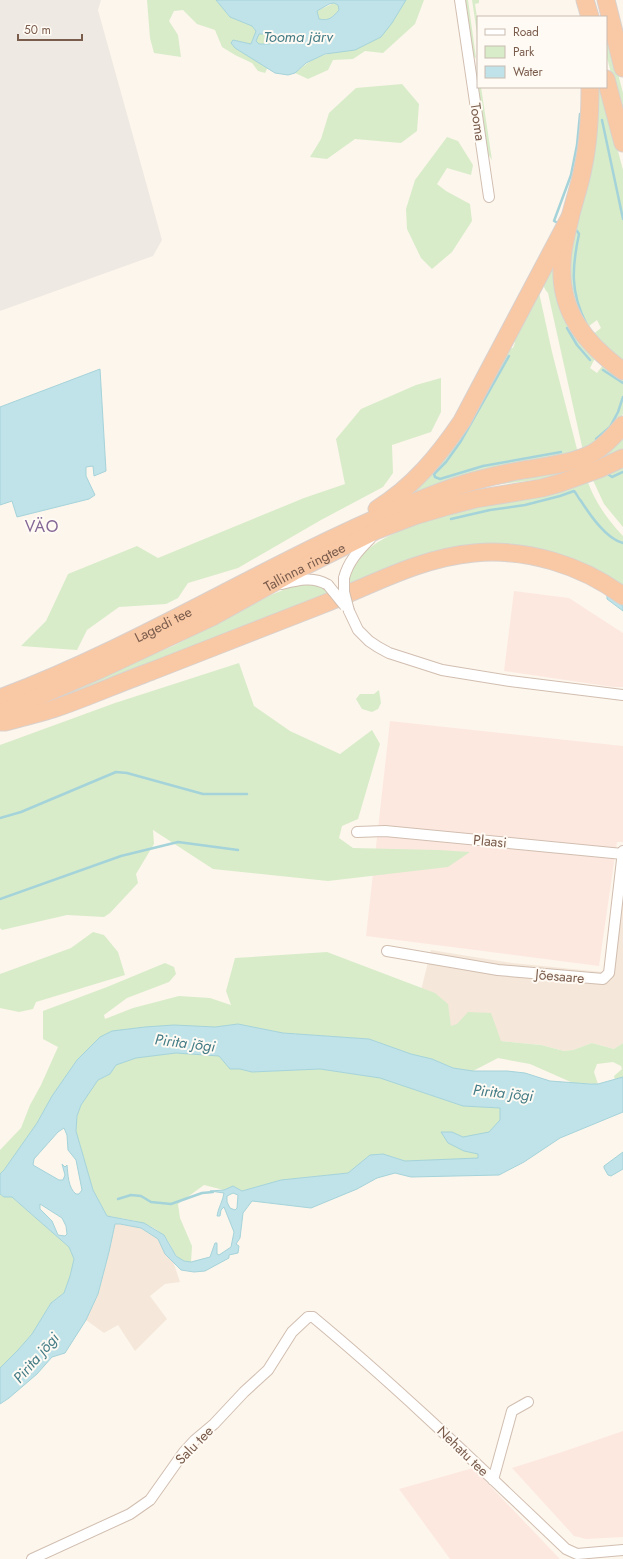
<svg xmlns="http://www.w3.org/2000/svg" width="623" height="1559" font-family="Jost,sans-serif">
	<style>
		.residential { fill: #f5e8da }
		.commercial { fill: #fde8e0 }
		.industrial { fill: #efe9e4 }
		.green { fill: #d8ecc9 }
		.water { fill: #bfe3e8; stroke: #a5d3da; fill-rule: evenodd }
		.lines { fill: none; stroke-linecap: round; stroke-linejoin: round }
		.stream { stroke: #a5d3da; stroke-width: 2.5 }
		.minor-casing { stroke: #d1beb0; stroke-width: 12 }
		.trunk-casing { stroke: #dad1cd; stroke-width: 19 }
		.minor { stroke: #fff; stroke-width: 10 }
		.trunk { stroke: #f9c8a4; stroke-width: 17 }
		.minor-bridge-casing { stroke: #d1beb0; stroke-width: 12; stroke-linecap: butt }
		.minor-bridge { stroke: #fff; stroke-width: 10 }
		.labels { text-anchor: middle; stroke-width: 4; stroke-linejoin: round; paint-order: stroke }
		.street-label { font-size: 14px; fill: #7a5c4d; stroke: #fffaf3 }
		.water-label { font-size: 15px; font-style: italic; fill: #437c86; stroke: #fffaf3 }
		.quarter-label { font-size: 16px; letter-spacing: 1px; fill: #846695; stroke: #fffaf3 }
	</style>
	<rect width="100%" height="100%" fill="#fdf6ec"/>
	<path class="residential" d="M623 890V1043L614 1049 592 1043 573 1050 564 1051 541 1045 501 1041 413 1023 431 950 512 963 613 973Z
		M114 1224H120L141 1228 158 1239 165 1254 173 1261 180 1282 165 1284 150 1296 167 1319 135 1351 118 1325 104 1333 86 1320 98 1294 109 1252Z"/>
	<path class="commercial" d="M514 591 569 598 623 633V687H613L504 671Z
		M390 721 623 746V842H617L599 966 366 936Z
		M623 1431V1537L586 1539 574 1536 512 1468 562 1452Z
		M473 1468 560 1559H450L399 1489Z"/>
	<path class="industrial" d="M0 0H101L98 10 162 240 153 256 0 311Z"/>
	<path class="green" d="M147 0H216L230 17 252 26 256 31 251 44 233 40 235 48 268 67 265 73 258 71 252 63 235 55 222 47 215 30 197 24 183 10 174 11 169 21 178 35 181 57 154 53 150 38Z
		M381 0H424L415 24 383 53 365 51 353 59 333 60 328 70 308 79 295 73C317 54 327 53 355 50Z
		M465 0H468L476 58 473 56Z
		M472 0H479V3L475 4 478 24V40Z
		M334 3 338 5 339 10C332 18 329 21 319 19L317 11Z
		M259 34H269L272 39 270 44H259L256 41Z
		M606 37 609 39 623 93V119L606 54Z
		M478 69V87H481L492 160 487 152 476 73Z
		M402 84 419 104 417 131 401 143 355 139 327 159 310 157 321 139 329 113 356 88Z
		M597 87H600L604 98 623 170V364L592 335 601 328 597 320 589 326H586C583 322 578 316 576 311 555 254 587 206 595 151 598 132 596 106 597 87Z
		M447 137 458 141 473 165 471 175 447 168 437 184 446 191 470 204 472 221 452 252 432 269 421 258 407 229 406 209 415 180Z
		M556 254 595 358 590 368 597 373 603 365 623 376V414L615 427 583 451 548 293C536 281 550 266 556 254Z
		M538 288 552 352 578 453 404 500 508 349 513 348 515 343 513 340Z
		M441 378V412L431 432 392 445 393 473 383 487 321 520 238 568 188 583 178 598 166 604 119 607 87 630 77 650 21 646 46 621 68 574 137 546 158 558 304 498 345 484 336 439 361 409 416 385Z
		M623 436V450L587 467 543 479 493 485Z
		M623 465V527L604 504 592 478Z
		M587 480C595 502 607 519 623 536V590L517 548 348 587C346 532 460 511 501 501 530 494 559 487 587 480Z
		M313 583 328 590 331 595 161 664 41 705 113 671 173 646 271 595 295 585Z
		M239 663 254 706 290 731 340 754 372 730 380 744 358 819 342 826 339 838 353 848 439 850 470 852 448 867 328 881 213 869 153 830 154 844 136 874 138 883 110 913 104 917 67 915 2 930 0 928V745L115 703Z
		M379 690 381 703 378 709 372 712 362 709 356 699 360 694H374Z
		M93 932 104 935 118 952 125 975 36 1002 33 1009 19 1012 0 1008V974L71 948Z
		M327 952 435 993 448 1004 451 1026 457 1024 468 1012 491 1013 501 1041 541 1045 564 1051 573 1050 592 1043 614 1049 623 1043V1077L615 1080 614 1076 622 1069 621 1066 613 1062 597 1064 594 1072 598 1084 573 1083 530 1064 498 1058 473 1071 453 1068 432 1059 411 1054 369 1039 283 1033 238 1024 215 1027 77 1060 52 1096 37 1123 4 1170 0 1174V1150L21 1128 30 1105 41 1085 58 1047 43 1039V1011L107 987 165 963 174 967 176 974 169 982 127 998 104 1015 105 1019 133 1008 179 996 210 998 231 1005 226 991 235 958Z
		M176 1053 219 1056 231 1069H240L253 1072 320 1069 380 1078 463 1106 500 1108 504 1161H405L383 1154 370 1155 348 1173 281 1180 242 1191 233 1186 224 1190 204 1185 178 1204 180 1218 192 1246 191 1262C171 1260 175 1246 163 1235 149 1221 126 1219 107 1216L93 1190 76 1131 77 1116 81 1105 98 1080 110 1074 116 1065 136 1058Z
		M0 1194 4 1197H12L37 1219 69 1247 74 1259 70 1276 64 1293 51 1303 32 1334 18 1350 0 1368Z"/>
	<path class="water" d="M216 0H406L392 23 381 37 355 50 325 54 306 63 295 73 288 75 275 73 235 48 231 43 233 40 251 44 256 31 252 26 230 17ZM334 3 338 5 339 10C332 18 329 21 319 19L317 11 329 4ZM259 34H269L272 39 270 44H259L256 41Z
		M100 369 106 471 94 476 93 466 86 467V476L95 495 89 499 17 517 12 501 0 505V407Z
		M609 595 623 606V611L607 599V596Z
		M238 1024 283 1033 369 1039 411 1054 432 1059 453 1068 473 1071H507L525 1073 550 1081 590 1084H598L623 1077V1112L560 1138 524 1162 499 1175 411 1177 395 1173 377 1178 357 1189 311 1208 252 1201 243 1213 240 1238 236 1244 239 1246 238 1253 229 1255V1258L205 1271 194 1272 181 1270 165 1254 158 1239 141 1228 120 1224H115L109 1252 98 1294 86 1320 65 1353 52 1357 37 1374 9 1398 0 1404V1368L18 1350 32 1334 51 1303 64 1293 70 1276 74 1259 69 1247 37 1219 12 1197H4L0 1194V1174L4 1170 37 1123 52 1096 77 1060 100 1037 112 1031 145 1027 174 1025 215 1027ZM176 1053 219 1056 230 1069H240L252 1072 320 1069 380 1078 463 1106 500 1108V1120L489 1132 463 1137 452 1132H441L448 1143 464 1151 478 1154V1158L405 1161 383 1154 370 1155 348 1173 281 1180 242 1191 233 1186 224 1190 210 1191 224 1193C223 1201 218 1208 217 1216H220L221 1210 224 1207 234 1232 231 1247 219 1255 217 1254V1243H215L210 1257 191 1262 184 1261 176 1256 164 1235 144 1223 107 1216 93 1190 76 1131 77 1116 81 1105 98 1080 110 1074 116 1065 136 1058ZM64 1128 67 1135 68 1150 76 1160 82 1190 79 1194H76C68 1188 68 1174 67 1165L65 1167 62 1164 65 1175 63 1180H59L33 1165 34 1159 58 1132ZM233 1193 238 1195 237 1208 235 1210 230 1208 227 1202V1196ZM40 1204 62 1218 66 1226 67 1234 65 1236 58 1235 52 1221 40 1209Z
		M623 1152V1169L611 1176 608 1175 604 1168V1166Z"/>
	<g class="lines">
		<path class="stream" d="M602 120 623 219
			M556 222 554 221 571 175 577 145 580 114
			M577 231 579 234C572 267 570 292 586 323
			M567 328 577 345 590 360
			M509 356 461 441 446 462 434 474 435 477 440 479 483 466 561 452
			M603 370 623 383
			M596 439 610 427 618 412 623 397
			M609 475 612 477 623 472
			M451 519 490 510 525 505 560 496 574 491C577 494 578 498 581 501 590 515 606 539 623 543
			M0 818 21 812 116 772 127 773 203 794H247
			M0 899 121 856 178 842 238 850
			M118 1199 131 1195 141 1196 151 1202 171 1204 202 1193 213 1192"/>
		<g class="minor-casing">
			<path id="minor" d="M460 0 489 197
				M344 578C348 562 358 551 370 539
				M282 584C298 580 313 576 328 585
				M349 611 358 630 369 641 378 647 389 653 442 670 510 681 623 695
				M357 832 385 831 623 854
				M387 951 498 970 603 979 609 973 623 851
				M493 1480 512 1411 528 1402
				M32 1559 130 1514 150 1500 184 1452 195 1440 214 1424 244 1392 268 1370 292 1332 308 1317H313C401 1390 483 1470 566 1549L577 1554 623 1550"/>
		</g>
		<g class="trunk-casing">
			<g id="trunk">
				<path d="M585 0 590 17"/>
				<path d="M606 0 623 68"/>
				<path d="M606 79 623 143"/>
				<path d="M590 87C590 115 589 141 583 168 580 185 574 201 570 218 567 232 562 248 562 263 559 312 586 344 623 371"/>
				<path d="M377 509C413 487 439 455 462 421L570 217"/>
				<path id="s1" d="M0 698C153 641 290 548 443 491 469 481 496 475 523 470 546 466 571 464 593 453 605 446 614 436 623 425"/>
				<path id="s2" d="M0 713 99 670 212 617 293 572 377 530 414 516 448 506 475 499 542 488 560 483 599 469 623 458"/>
				<path d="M0 722H5C21 718 37 714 53 709 86 698 119 683 152 671 208 649 265 627 321 605 372 585 419 558 474 553 526 548 582 565 623 596"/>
			</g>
		</g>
		<use href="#minor" class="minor"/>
		<use href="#trunk" class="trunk"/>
		<g class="minor-bridge-casing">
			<path id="minor-bridge" d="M344 578V592L349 611
				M328 585 345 606"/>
		</g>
		<use href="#minor-bridge" class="minor-bridge"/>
	</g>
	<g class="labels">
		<g class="street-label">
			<text transform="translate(478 122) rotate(82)" y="5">Tooma</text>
			<text dy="5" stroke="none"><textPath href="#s2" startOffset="338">Tallinna ringtee</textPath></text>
			<text dy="5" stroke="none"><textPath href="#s1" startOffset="179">Lagedi tee</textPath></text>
			<text transform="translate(490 841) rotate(5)" y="5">Plaasi</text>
			<text transform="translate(560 976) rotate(5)" y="5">Jõesaare</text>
			<text transform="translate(194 1445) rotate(-46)" y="5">Salu tee</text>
			<text transform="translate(463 1451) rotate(44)" y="5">Nehatu tee</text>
		</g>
		<g class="water-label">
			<text x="298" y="42">Tooma järv</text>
			<text transform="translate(185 1043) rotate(7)" y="5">Pirita jõgi</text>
			<text transform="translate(503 1093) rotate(6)" y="5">Pirita jõgi</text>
			<text transform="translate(36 1358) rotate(-49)" y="5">Pirita jõgi</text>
		</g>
		<g class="quarter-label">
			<text x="42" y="532">VÄO</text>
		</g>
	</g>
	<rect x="477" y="16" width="130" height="72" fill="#fffaf3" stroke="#cabbb1"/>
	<rect x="485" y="29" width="20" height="6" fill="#ffffff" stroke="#cabbb1"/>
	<text x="513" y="36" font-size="12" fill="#7a5c4d">Road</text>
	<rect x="485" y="46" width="20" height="12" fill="#d8ecc9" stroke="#cabbb1"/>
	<text x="513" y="56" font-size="12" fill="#7a5c4d">Park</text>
	<rect x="485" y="66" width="20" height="12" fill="#bfe3e8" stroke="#cabbb1"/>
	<text x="513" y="76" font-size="12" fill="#7a5c4d">Water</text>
	<path d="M18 34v6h64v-6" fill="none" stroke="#7a5c4d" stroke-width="2"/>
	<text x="24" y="34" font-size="12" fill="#7a5c4d" stroke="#fffaf3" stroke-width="3" paint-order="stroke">50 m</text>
</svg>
